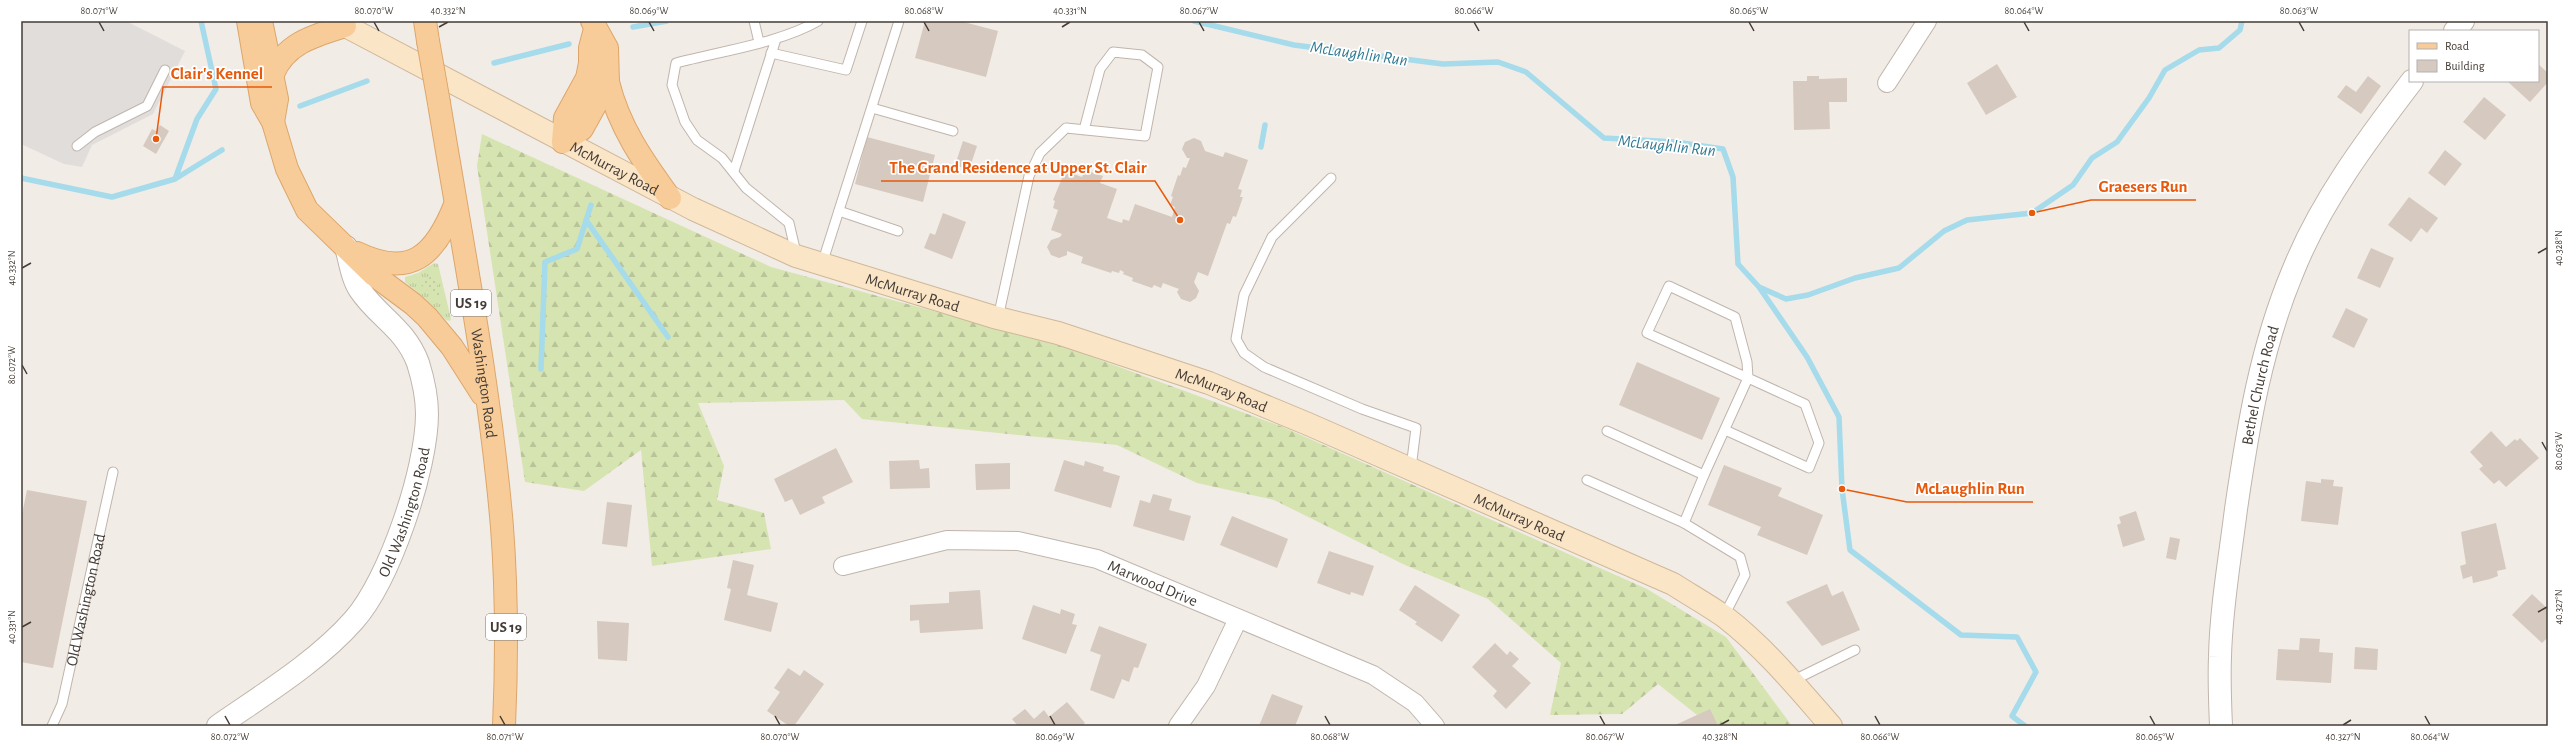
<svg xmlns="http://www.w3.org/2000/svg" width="2569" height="747" font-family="'Alegreya Sans',sans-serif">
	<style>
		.grass { fill: url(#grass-tufts) }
		.forest { fill: url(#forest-firs) }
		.garden { fill: url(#garden-dots) }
		.parking { fill: #e0dddb }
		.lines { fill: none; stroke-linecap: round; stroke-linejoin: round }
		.stream { stroke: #a5dbeb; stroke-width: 5.5 }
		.building { fill: #d6c9bf }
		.service-casing { stroke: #c0b5ac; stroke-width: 11 }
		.minor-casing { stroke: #c0b5ac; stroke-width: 20 }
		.tertiary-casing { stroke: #c0b5ac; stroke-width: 24 }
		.secondary-casing { stroke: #cfb798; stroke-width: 24 }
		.primary-casing { stroke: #dca66a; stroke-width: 24 }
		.service { stroke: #fff; stroke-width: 9 }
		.minor { stroke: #fff; stroke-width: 18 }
		.tertiary { stroke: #fff; stroke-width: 22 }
		.secondary { stroke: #fbe5c7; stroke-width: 22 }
		.primary { stroke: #f8cc99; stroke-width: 22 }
		.primary-bridge-casing { stroke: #dca66a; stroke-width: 24; stroke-linecap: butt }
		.primary-bridge { stroke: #f8cc99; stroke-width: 22 }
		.ticks { fill: none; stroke: #443c36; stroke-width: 1.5 }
		.labels { text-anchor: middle; stroke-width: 3.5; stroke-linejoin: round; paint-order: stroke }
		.shield { fill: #fff; stroke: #7c7672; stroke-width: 1 }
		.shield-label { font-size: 15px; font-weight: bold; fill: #443c36 }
		.street-label { font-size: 16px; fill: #443c36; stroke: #fff }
		.water-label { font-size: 17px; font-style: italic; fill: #307a92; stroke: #fff }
		.leader { fill: none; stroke: #e8590c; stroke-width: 1.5 }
		.callout-dot { fill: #e8590c; stroke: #fff; stroke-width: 1.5 }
		.callout-label { font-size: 17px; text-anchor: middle; font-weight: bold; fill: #e8590c; stroke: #fff; stroke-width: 3.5; stroke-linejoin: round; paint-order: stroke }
		.neatline { fill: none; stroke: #443c36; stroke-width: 1.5 }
		.ticks-label { font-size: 10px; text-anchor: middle; fill: #443c36 }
	</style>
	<defs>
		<pattern id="grass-tufts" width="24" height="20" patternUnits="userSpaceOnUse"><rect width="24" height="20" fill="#d6e4b1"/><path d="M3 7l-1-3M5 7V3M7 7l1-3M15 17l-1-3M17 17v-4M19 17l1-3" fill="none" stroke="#b9c499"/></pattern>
		<pattern id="forest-firs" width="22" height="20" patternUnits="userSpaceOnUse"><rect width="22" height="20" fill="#d6e4b1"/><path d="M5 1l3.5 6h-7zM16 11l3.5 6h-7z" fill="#b9c499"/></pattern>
		<pattern id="garden-dots" width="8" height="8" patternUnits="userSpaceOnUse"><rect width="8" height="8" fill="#d6e4b1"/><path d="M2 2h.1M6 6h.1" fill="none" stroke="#b9c499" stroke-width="1.8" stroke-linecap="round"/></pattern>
	</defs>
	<rect width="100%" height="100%" fill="#f2ece6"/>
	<path class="grass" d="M434 263 438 264 451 319 450 321 446 320 420 294 405 282V277L418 273Z"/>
	<path class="forest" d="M482 134 771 267 1062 346 1283 427 1647 589 1726 637 1792 726H1711L1658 684 1622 714 1550 715 1561 663 1488 599 1405 565 1274 500 1197 483 1117 445 862 419 844 400 698 403 724 466 717 500 764 513 771 549 652 566 641 450 584 491 525 482 477 166Z"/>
	<path class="garden" d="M436 274 440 297 438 298 418 283Z"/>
	<path class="parking" d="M21 21H126L185 51 153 114 92 145 82 167 64 164 21 144Z"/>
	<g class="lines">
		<path class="stream" d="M1194 21 1294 45 1443 64 1498 62 1526 72 1604 138 1675 142 1723 149 1733 177 1738 264 1759 287 1807 357 1839 417 1842 489 1850 550 1961 635 2017 637 2036 672 2012 716 2025 726
			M633 27 667 21
			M494 63 569 44
			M300 106 367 81
			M1261 147 1265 125
			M21 178 112 197 175 179 222 150
			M175 179 197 119 216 89 201 21
			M586 220 668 337
			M1759 287 1786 299 1808 295 1855 278 1899 268 1944 231 1967 220 2032 213 2073 185 2092 158 2117 142 2149 98 2165 70 2199 50 2219 48 2240 30 2242 21
			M541 369 545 262 577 249 591 205"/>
	</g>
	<path class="building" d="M925 21H960L998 31 986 77 915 58Z
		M1997 64 2017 97 1986 115 1967 83Z
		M2538 64 2548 73V82L2530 102 2507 81H2538Z
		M1807 76H1819V79L1847 78V102H1829L1830 129 1794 130 1793 81H1807Z
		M2368 76 2381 86 2361 114 2337 97 2346 85 2356 92Z
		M2484 97 2506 115 2485 140 2463 122Z
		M160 125 169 131 156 154 143 146 152 129 156 131Z
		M867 137 935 155 923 202 855 184Z
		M1194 138 1201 141 1205 151 1223 157 1225 152 1248 160 1238 189 1242 190 1240 197H1243L1236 217 1233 216 1230 224 1227 223 1208 276 1198 272 1194 282 1199 291 1196 298 1190 302 1181 299 1177 292 1179 289 1163 283 1161 288 1154 285 1152 288 1132 281 1133 278 1123 274 1124 272 1120 270 1119 273 1112 271 1111 273 1081 263 1083 257 1067 251V255L1059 258 1051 255 1047 247 1051 240 1060 237 1062 234 1051 230 1058 210 1053 208 1055 201 1053 200 1065 171 1082 177 1085 170 1103 176 1100 183 1117 189 1107 218 1122 223 1123 219 1129 221 1135 204 1172 217 1175 207 1170 205 1173 197 1171 196 1178 175 1180 176 1183 167 1186 168 1190 158H1187L1182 149 1185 142Z
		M963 141 977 146 969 170 955 165Z
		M2445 150 2462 164 2445 186 2428 173Z
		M2409 197 2438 218 2427 233 2421 228 2411 242 2388 225Z
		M943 213 966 222 952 259 924 248 930 233 935 235Z
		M2371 248 2394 258 2380 288 2357 278Z
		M2346 308 2368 319 2354 348 2332 337Z
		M1637 362 1720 398 1702 440 1619 405Z
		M2491 431 2506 447 2515 439 2517 441 2520 438 2539 458 2506 487 2499 480 2494 484 2479 469 2483 466 2470 452Z
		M836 448 853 482 822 497 825 503 800 515 792 499 785 502 774 479Z
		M919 460 920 469 929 468 930 488 890 489 889 461Z
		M1064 460 1084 466 1085 461 1104 467 1103 471 1120 476 1111 508 1054 491Z
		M1010 463V489L976 490 975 464Z
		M1724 465 1782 488 1778 496 1823 515 1807 555 1757 535 1761 527 1708 505Z
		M2321 479 2334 480 2333 486 2343 487 2338 525 2301 521 2306 481 2321 483Z
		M27 490 87 501 53 668 21 662V519Z
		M1153 494 1172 499 1169 510 1191 516 1184 541 1133 526 1140 500 1150 503Z
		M607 502 632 505 627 547 602 544Z
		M2136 511 2145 540 2123 547 2117 525 2121 523 2119 517Z
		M1232 516 1288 539 1277 568 1220 545Z
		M2496 523 2506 569 2497 571 2498 576 2490 579 2473 583 2472 576 2463 579 2460 566 2466 564 2461 532Z
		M2170 537 2180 539 2176 560 2166 558Z
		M1329 551 1374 566 1363 596 1351 592 1350 595 1317 583Z
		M733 560 754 565 747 595 778 603 771 632 724 620 731 589 727 588Z
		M1827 584 1832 596 1843 591 1860 630 1822 646 1786 602Z
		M1415 585 1460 615 1442 642 1415 624 1417 622 1399 610Z
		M980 590 983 629 920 633 919 620 910 621V605L949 603V592Z
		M2532 594 2548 609V637L2542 643 2512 615Z
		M1033 605 1060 614 1061 609 1075 614 1072 624 1077 625 1066 654 1022 639Z
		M597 621 629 623 627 661 598 659Z
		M1099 626 1147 644 1138 668 1134 667 1129 682 1122 679 1114 699 1090 690 1101 655 1090 651Z
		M2300 638 2320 639 2319 652 2333 653 2331 683 2276 680 2278 649 2299 650Z
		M1495 643 1507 655 1510 651 1519 659 1512 666 1531 683 1506 709 1493 696 1497 691 1472 667Z
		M2355 647 2378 649 2377 670 2354 669Z
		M788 668 800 676 804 670 824 684 794 726H789L767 711 780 692 774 688Z
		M1272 694 1303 706 1295 726H1259Z
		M1067 702 1085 723 1082 726H1018L1012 719 1025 709 1034 719 1044 710 1049 717Z
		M1710 709 1718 726H1673Z"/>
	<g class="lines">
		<g class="service-casing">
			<g id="service">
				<path d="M754 21 759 42"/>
				<path d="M771 53 846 70 862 21"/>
				<path d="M872 108 953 131"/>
				<path d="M77 146 95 132 147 106 165 70"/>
				<path d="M734 171 776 39"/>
				<path d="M1331 178 1272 237 1244 295 1236 339 1244 353 1264 367 1362 409 1416 428 1411 468"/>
				<path d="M839 211 898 231"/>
				<path d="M796 253 789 223 746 188 722 158 697 140 685 122 672 85 676 63C721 51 780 43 818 21"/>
				<path d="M822 264 899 21"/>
				<path d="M998 318 1029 176 1040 153 1066 128 1145 136 1158 67 1142 55 1113 52 1100 69 1084 130"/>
				<path d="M1607 431 1704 475 1684 523"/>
				<path d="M1704 475 1748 378 1647 333 1669 286 1735 317 1747 362 1748 378 1805 404 1819 443 1809 468 1725 430"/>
				<path d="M1587 480 1684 523 1740 557 1745 575 1724 616"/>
				<path d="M1792 681 1855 650"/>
				<path id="s1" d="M52 726 62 704 113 472"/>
			</g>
		</g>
		<g class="minor-casing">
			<g id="minor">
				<path d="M1887 83 1927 21"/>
				<path id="s2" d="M843 566 947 540 1018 541 1097 559 1373 675 1415 703 1435 726"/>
				<path d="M1178 726 1206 686 1238 619"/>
			</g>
		</g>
		<g class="tertiary-casing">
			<g id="tertiary">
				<path d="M2455 31 2463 21"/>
				<path id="s3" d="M218 726C264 694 317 662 354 620 390 579 427 468 427 414 427 397 423 379 418 363 405 328 378 317 360 290 352 278 350 261 346 247"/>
				<path id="s4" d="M2221 726C2220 703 2219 680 2220 657 2221 608 2230 558 2236 509 2248 427 2261 347 2293 271 2321 201 2367 140 2412 81"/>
			</g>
		</g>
		<g class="secondary-casing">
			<g id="secondary">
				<path id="s5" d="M336 21 693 209 796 256 994 317 1058 333 1209 383 1308 424 1673 584C1690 595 1708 605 1725 617 1765 648 1797 687 1831 726"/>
			</g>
		</g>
		<g class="primary-casing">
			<g id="primary">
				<path d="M248 21 262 103 273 122 287 169 307 210 374 275 413 304 427 317 452 347 482 394"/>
				<path d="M261 21 277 99 273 122"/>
				<path d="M425 21 428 41"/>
				<path d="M273 74C285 43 316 35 345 26"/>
				<path d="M608 82C619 127 643 161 670 198"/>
				<path id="s6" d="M439 103C462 244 490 385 502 527 507 594 507 660 504 726"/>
				<path d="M563 142 582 129 608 82 607 48 592 21"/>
				<path d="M563 142 565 118 587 78 590 63V48L595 29"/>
				<path d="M357 253C411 279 435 255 455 205"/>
			</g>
		</g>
		<use href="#service" class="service"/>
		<use href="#minor" class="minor"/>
		<use href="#tertiary" class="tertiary"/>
		<use href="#secondary" class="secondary"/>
		<use href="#primary" class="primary"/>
		<g class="primary-bridge-casing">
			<path id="primary-bridge" d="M428 41 439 103"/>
		</g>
		<use href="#primary-bridge" class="primary-bridge"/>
	</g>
	<path class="ticks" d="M99 22 104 31M374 22 379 31M649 22 654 31M924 22 929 31M1199 22 1204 31M1474 22 1479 31M1749 22 1754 31M2024 22 2029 31M2299 22 2304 31M439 27 448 22M1062 27 1070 22M2538 253 2547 248M22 268 31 263M22 365 27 374M2542 442 2547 451M2538 612 2547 607M22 627 31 622M225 716 230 725M500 716 505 725M775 716 780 725M1050 716 1055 725M1325 716 1330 725M1600 716 1605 725M1875 716 1880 725M2150 716 2155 725M2425 716 2430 725M1720 725 1729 720M2343 725 2351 720"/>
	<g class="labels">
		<g class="shield">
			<rect x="451" y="290" width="40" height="26" rx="3"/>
			<rect x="486" y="614" width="40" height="26" rx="3"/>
		</g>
		<g class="shield-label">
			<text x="471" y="308">US 19</text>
			<text x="506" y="632">US 19</text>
		</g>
		<g class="street-label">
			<text dy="6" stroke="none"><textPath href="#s5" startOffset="315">McMurray Road</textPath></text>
			<text dy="6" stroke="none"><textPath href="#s5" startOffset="639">McMurray Road</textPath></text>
			<text dy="6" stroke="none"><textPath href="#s6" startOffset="284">Washington Road</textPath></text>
			<text dy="6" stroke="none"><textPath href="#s4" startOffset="344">Bethel Church Road</textPath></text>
			<text dy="6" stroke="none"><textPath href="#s5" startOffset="963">McMurray Road</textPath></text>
			<text dy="6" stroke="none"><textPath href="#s3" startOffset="293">Old Washington Road</textPath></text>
			<text dy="6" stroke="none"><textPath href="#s5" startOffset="1287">McMurray Road</textPath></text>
			<text dy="6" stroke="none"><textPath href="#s2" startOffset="320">Marwood Drive</textPath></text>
			<text dy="6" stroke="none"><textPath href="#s1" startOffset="131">Old Washington Road</textPath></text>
		</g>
		<g class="water-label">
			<text transform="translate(1359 53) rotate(8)" y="6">McLaughlin Run</text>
			<text transform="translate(1667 145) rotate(6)" y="6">McLaughlin Run</text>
		</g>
	</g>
	<path class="leader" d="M156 139L163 87H272M1180 220L1155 181H881M2032 213L2091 200H2196M1842 489L1907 502H2033"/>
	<g class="callout-dot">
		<circle cx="156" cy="139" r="4"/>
		<circle cx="1180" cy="220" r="4"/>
		<circle cx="2032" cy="213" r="4"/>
		<circle cx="1842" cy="489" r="4"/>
	</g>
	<g class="callout-label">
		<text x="217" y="79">Clair's Kennel</text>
		<text x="1018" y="173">The Grand Residence at Upper St. Clair</text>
		<text x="2143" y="192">Graesers Run</text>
		<text x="1970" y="494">McLaughlin Run</text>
	</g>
	<rect width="2569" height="747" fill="none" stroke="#ffffff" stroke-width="44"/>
	<rect x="2409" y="30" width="130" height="52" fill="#ffffff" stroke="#b4b1af"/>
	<rect x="2417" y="43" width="20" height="6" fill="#f8cc99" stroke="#b4b1af"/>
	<text x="2445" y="50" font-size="12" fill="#443c36">Road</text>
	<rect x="2417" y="60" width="20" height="12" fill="#d6c9bf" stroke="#b4b1af"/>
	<text x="2445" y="70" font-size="12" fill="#443c36">Building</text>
	<rect x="22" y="22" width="2525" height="703" class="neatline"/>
	<g class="ticks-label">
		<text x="99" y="14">80.071°W</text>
		<text x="374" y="14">80.070°W</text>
		<text x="448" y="14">40.332°N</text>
		<text x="649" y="14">80.069°W</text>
		<text x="924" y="14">80.068°W</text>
		<text x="1070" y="14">40.331°N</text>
		<text x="1199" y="14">80.067°W</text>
		<text x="1474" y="14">80.066°W</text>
		<text x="1749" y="14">80.065°W</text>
		<text x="2024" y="14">80.064°W</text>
		<text x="2299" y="14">80.063°W</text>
		<text transform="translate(2558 248) rotate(-90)" y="4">40.328°N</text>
		<text transform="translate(11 268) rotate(-90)" y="4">40.332°N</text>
		<text transform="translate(11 365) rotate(-90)" y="4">80.072°W</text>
		<text transform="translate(2558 451) rotate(-90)" y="4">80.063°W</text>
		<text transform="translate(2558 607) rotate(-90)" y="4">40.327°N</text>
		<text transform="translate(11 627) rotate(-90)" y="4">40.331°N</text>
		<text x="230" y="740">80.072°W</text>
		<text x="505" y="740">80.071°W</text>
		<text x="780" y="740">80.070°W</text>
		<text x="1055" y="740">80.069°W</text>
		<text x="1330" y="740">80.068°W</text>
		<text x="1605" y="740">80.067°W</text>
		<text x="1720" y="740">40.328°N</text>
		<text x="1880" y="740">80.066°W</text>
		<text x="2155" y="740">80.065°W</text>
		<text x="2343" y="740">40.327°N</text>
		<text x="2430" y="740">80.064°W</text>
	</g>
</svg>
